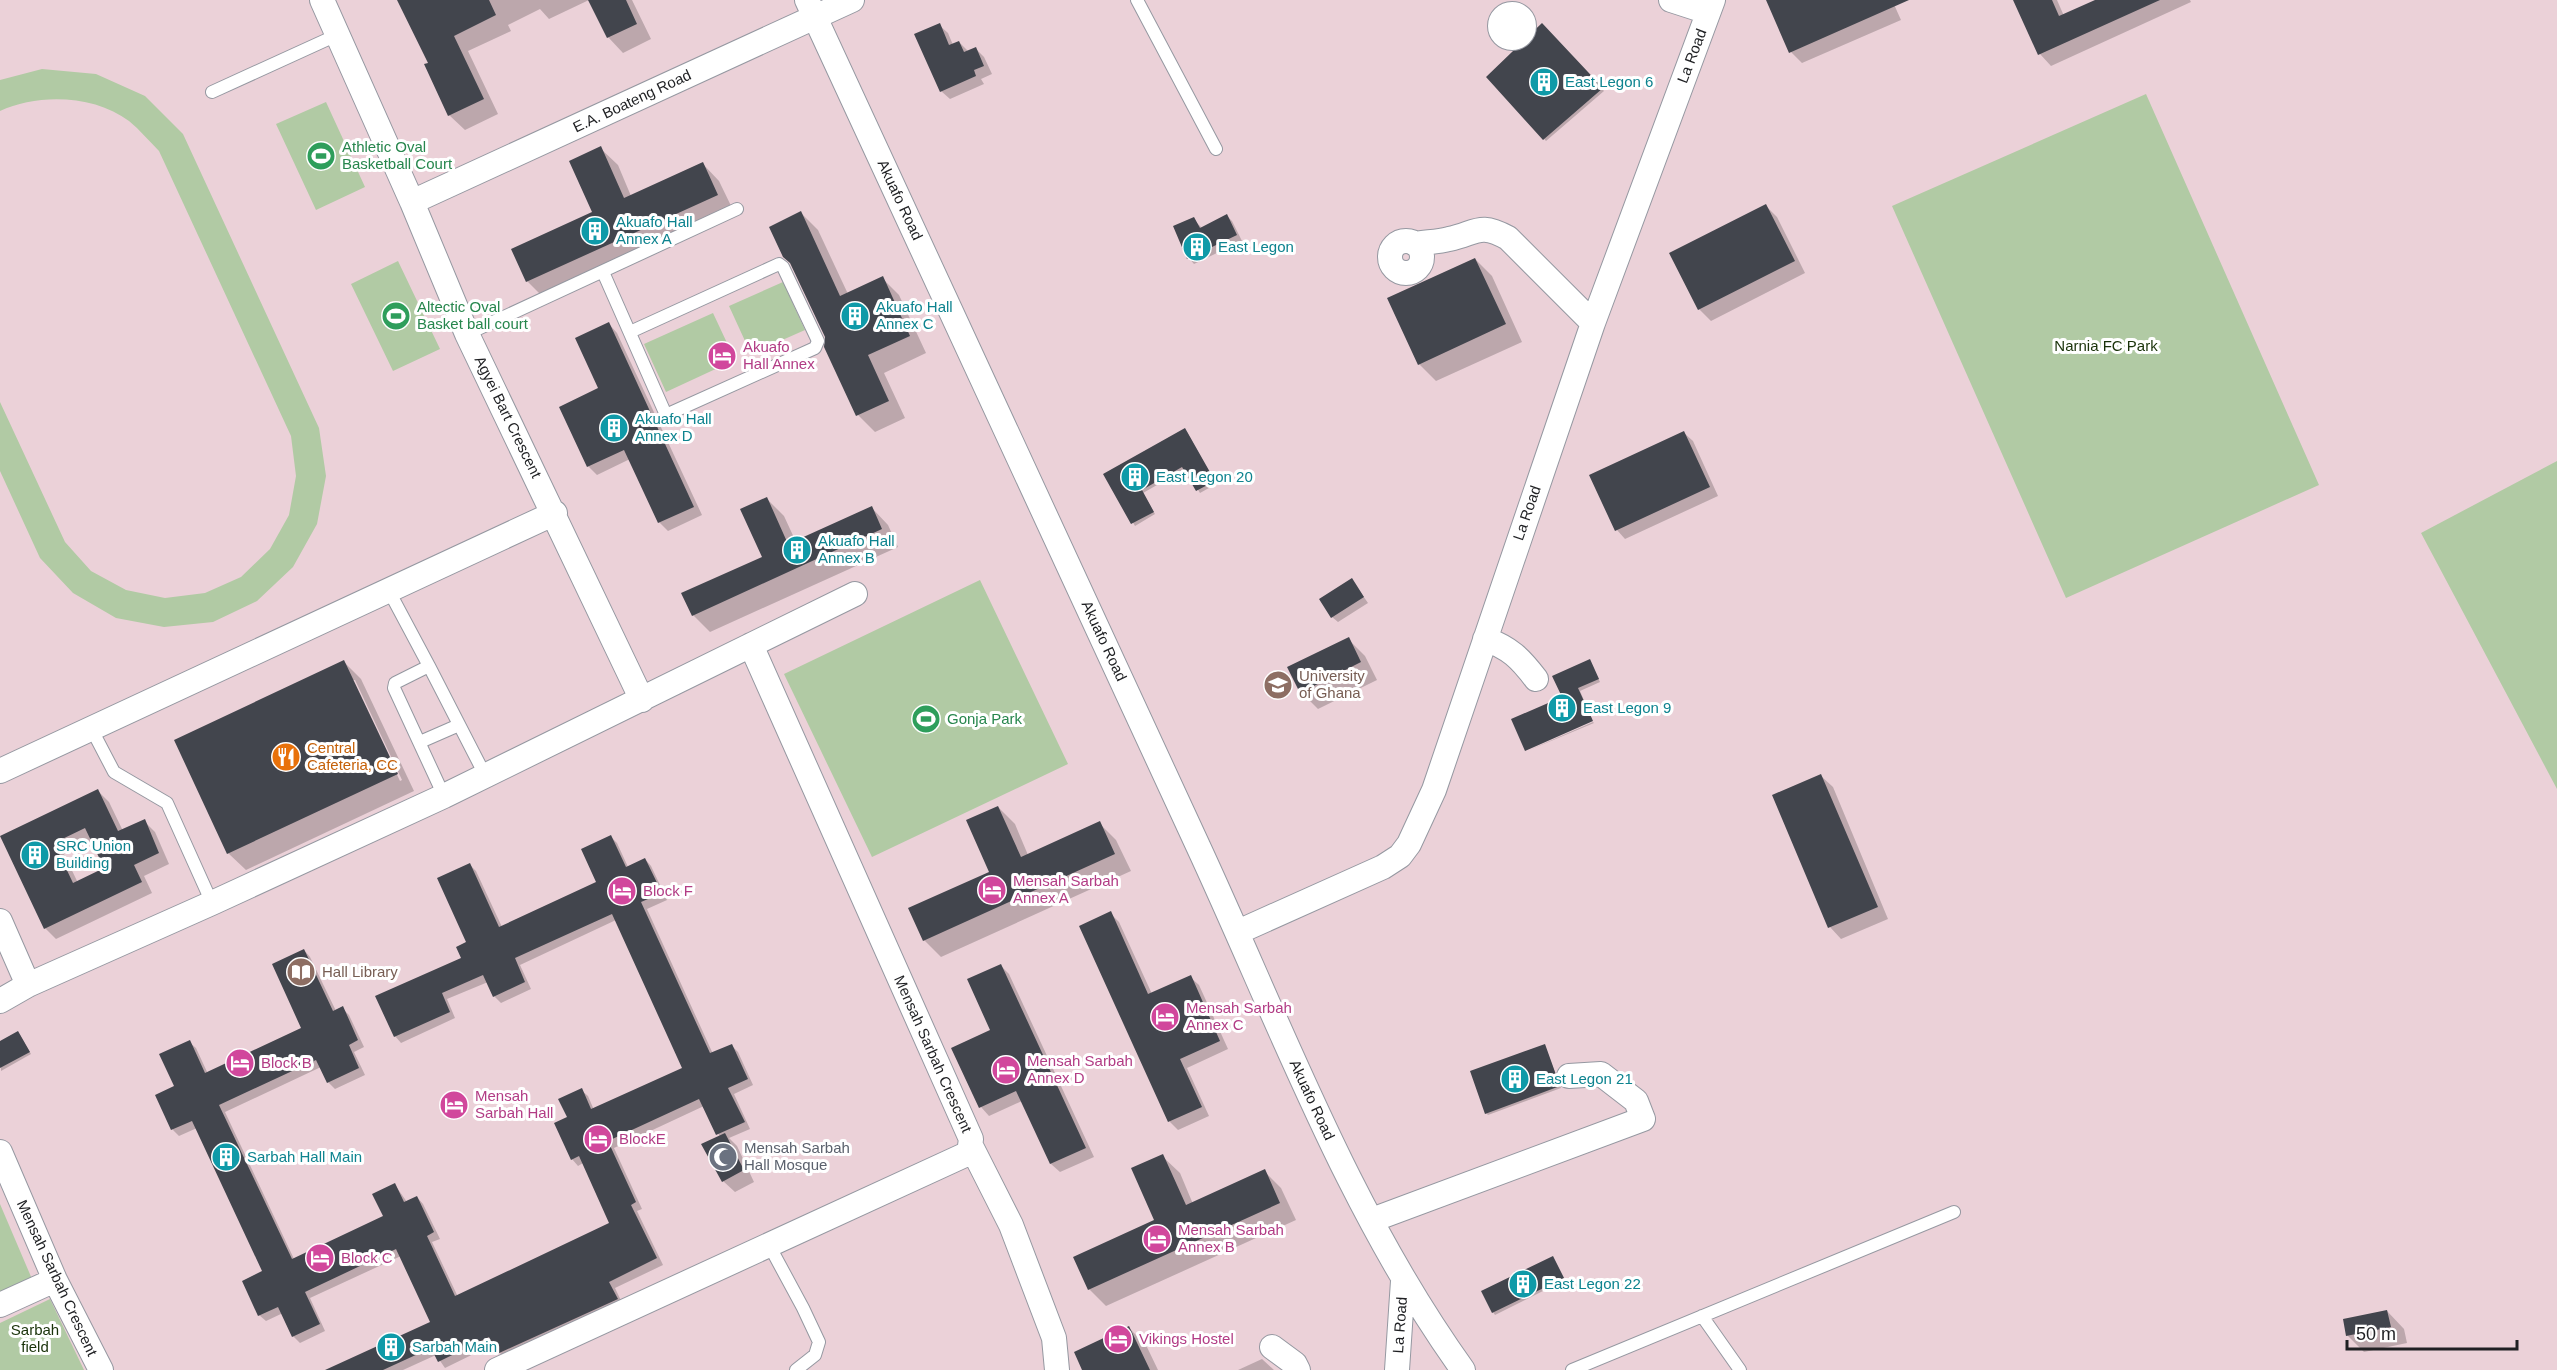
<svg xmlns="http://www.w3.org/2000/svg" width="2557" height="1370" font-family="Arial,sans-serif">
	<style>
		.education { fill: #ebd1d8 }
		.green { fill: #b1caa4 }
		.shadow { fill: #0003; fill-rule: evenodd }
		.building { fill: #42454d; fill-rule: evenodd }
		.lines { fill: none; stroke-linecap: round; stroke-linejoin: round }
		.lane-casing { stroke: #9598a1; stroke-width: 14 }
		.street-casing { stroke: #9598a1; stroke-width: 26 }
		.lane { stroke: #fff; stroke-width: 12 }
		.street { stroke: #fff; stroke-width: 24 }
		.labels { text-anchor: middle; stroke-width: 6; stroke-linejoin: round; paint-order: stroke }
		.street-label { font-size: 15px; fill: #1f2023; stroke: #fff }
		.culture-label { font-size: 15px; fill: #0d838f; stroke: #fff; text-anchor: start }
		.leisure-label { font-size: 15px; fill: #27864d; stroke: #fff; text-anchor: start }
		.park-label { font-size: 15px; fill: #193209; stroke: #fff }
		.hotel-label { font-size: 15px; fill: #b23c85; stroke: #fff; text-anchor: start }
		.education-label { font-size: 15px; fill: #785e54; stroke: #fff; text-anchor: start }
		.food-label { font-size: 15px; fill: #c56008; stroke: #fff; text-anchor: start }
		.worship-label { font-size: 15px; fill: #5b616d; stroke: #fff; text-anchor: start }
	</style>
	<rect width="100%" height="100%" fill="#dfe3ec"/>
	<path class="education" d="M0 0H2557V1370H0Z"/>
	<path class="green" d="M42 69 96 74 145 96 183 134 319 428 326 476 317 524 293 567 257 601 213 622 164 627 116 618 73 593 40 558 0 471V402L65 542 91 571 126 590 165 598 205 593 241 577 270 549 289 515 296 476 291 436 159 151C149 141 140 130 129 121 95 95 38 93 0 111V80Z
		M2146 94 2319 485 2066 598 1892 206Z
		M326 102 365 187 316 210 276 124Z
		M398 261 440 349 393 371 351 284Z
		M783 282 805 330 751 354 729 306Z
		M713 313 735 360 666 392 644 344Z
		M2557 461V789L2421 533Z
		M980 580 1068 764 872 857 784 674Z
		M0 1204 32 1279 0 1293Z
		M50 1299 84 1370H0V1323Z"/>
	<path class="shadow" d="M399 0H589L549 19 540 9 508 25 511 31 468 51 498 114 465 130 449 115 430 63Z
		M590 0H632L651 39 623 53 608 37Z
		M1768 0H1892L1901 20 1802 63 1791 52Z
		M2015 0H2057L2064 16 2099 0H2190L2191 2 2051 66 2040 54Z
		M939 25 948 33 953 45 959 42 969 52 976 49 984 57 992 74 981 79 984 84 950 99 941 91Z
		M1542 26 1604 91 1546 141 1488 77Z
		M600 148 618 165 631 196 702 163 719 181 734 212 544 298 527 281 594 213Z
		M1766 206 1777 217 1805 273 1711 321 1699 309Z
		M801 213 818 230 848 294 882 278 899 295 926 353 884 373 905 418 875 432 858 415 827 337Z
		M1227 216 1232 221 1242 241 1194 264 1189 258 1175 226 1193 219 1202 228Z
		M1475 259 1492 276 1522 342 1436 381 1419 364Z
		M609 324 617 333 702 515 668 531 659 522 630 459 597 475 588 466Z
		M1187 432 1216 484 1200 493 1185 469 1143 493 1155 514 1135 526 1105 474Z
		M1684 433 1693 441 1718 496 1625 539 1617 530Z
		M767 499 784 516 796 542 871 507 888 525 898 547 710 632 693 615 764 558Z
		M1352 580 1368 603 1338 622 1332 617Z
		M1348 639 1365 656 1377 680 1318 709 1301 692Z
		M1590 661 1600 682 1580 691 1592 719 1525 749Z
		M344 662 361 679 414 791 246 870 228 853 176 741ZM352 680H355L402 780 400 781Z
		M1593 722 1594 723 1527 751Z
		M1821 776 1833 787 1888 919 1841 939 1830 927Z
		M98 791 109 802 123 831 144 821 155 832 169 864 144 876 152 893 56 939 45 928 2 836ZM93 840 106 868 78 883 64 854Z
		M998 807 1015 824 1028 855 1099 823 1116 840 1131 871 941 957 924 940 991 872Z
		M611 837 617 843 628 867 645 859 651 866 667 900 647 909 713 1054 731 1045 738 1052 753 1085 734 1094 750 1129 729 1138 737 1146 754 1182 735 1192 723 1181 720 1137 704 1106 614 1148 642 1209 637 1211 663 1265 615 1288 623 1305 505 1360 494 1344 445 1368 436 1355 403 1370H344L432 1323 401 1256 310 1298 325 1331 300 1343 293 1336 283 1313 266 1321 259 1315 264 1271 197 1128 179 1136 173 1130 157 1096 176 1087 189 1042 196 1048 208 1074 303 1028 304 950 310 957 336 1011 342 1008 349 1015 364 1047 354 1052 365 1075 335 1089 328 1082 321 1067 225 1112 294 1259 385 1217 395 1185 407 1202 417 1197 423 1204 440 1239 432 1242 458 1297 611 1223 583 1163 578 1166 572 1159 569 1118 581 1090 588 1096 594 1110 684 1069 616 920 520 965 531 989 501 1003 494 996 488 982 447 999 455 1018 401 1043 395 1036 463 958 468 943 470 865 476 871 502 927 598 883Z
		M1110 913 1119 922 1152 994 1190 977 1199 985 1228 1049 1187 1068 1209 1116 1178 1130 1170 1122 1081 926Z
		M1001 966 1009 974 1094 1157 1060 1172 1051 1164 1022 1101 989 1116 981 1107 953 1049 992 1031Z
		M20 1035 31 1054 1 1071 0 1043Z
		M1545 1046 1561 1088 1488 1115 1486 1113Z
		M1162 1156 1180 1173 1193 1204 1264 1171 1281 1188 1296 1220 1106 1306 1089 1289 1156 1221Z
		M1553 1257 1565 1280 1495 1315 1493 1312Z
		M2387 1311 2404 1329 2407 1343 2364 1352 2347 1335Z
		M1129 1328 1146 1345 1158 1370H1084Z
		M1262 1359 1274 1370H1238Z"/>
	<path class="building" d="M397 0H489L496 15 454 36 484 99 448 116 424 64 428 63Z
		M588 0H626L637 24 607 38Z
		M1766 0H1909L1789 53Z
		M2013 0H2052L2059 16 2095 0H2160L2038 55Z
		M940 23 949 45 959 41 964 52 976 47 984 66 974 70 976 76 940 92 914 34Z
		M1542 23 1603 88 1543 140 1486 77Z
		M601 146 624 198 703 162 718 195 526 282 511 249 592 212 569 161Z
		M1766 204 1795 261 1698 310 1669 253Z
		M801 211 840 296 883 276 910 336 868 355 889 401 856 416 824 347 825 337 790 263 783 257 769 227Z
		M1227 214 1237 235 1187 259 1173 226 1194 217 1200 228Z
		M1475 258 1506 324 1418 365 1387 298Z
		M609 322 694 507 658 523 624 450 587 467 559 407 598 388 575 338Z
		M1185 428 1215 481 1196 491 1182 467 1142 490 1154 512 1131 524 1103 474Z
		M1684 431 1710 487 1615 531 1589 475Z
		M767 497 788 544 872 506 882 529 692 616 681 593 762 557 740 509Z
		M1352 578 1364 597 1331 618 1319 599Z
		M1349 637 1361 662 1300 693 1287 667Z
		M1590 659 1599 679 1578 688 1593 721 1525 751 1511 719 1562 697 1552 676Z
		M344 660 398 774 227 854 174 740Z
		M1821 774 1878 907 1828 928 1772 795Z
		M98 789 118 831 145 819 159 853 134 865 142 882 44 929 0 836ZM85 828 104 868 73 883 54 843Z
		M998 806 1021 857 1100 821 1115 854 923 941 908 908 989 872 966 820Z
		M611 835 626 867 645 858 662 893 641 902 710 1053 732 1044 748 1079 728 1088 745 1122 716 1135 699 1099 608 1141 636 1202 631 1205 657 1258 609 1282 618 1299 497 1354 489 1337 438 1362 431 1348 383 1370H325L430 1322 396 1249 305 1292 320 1324 292 1337 278 1307 258 1316 242 1281 262 1271 192 1121 171 1130 155 1095 174 1086 159 1054 190 1040 205 1073 301 1028 272 964 304 949 333 1011 343 1006 358 1040 349 1045 359 1068 327 1083 316 1060 219 1105 292 1259 383 1216 372 1194 395 1183 404 1202 417 1196 434 1232 427 1236 455 1296 609 1223 579 1156 571 1160 554 1123 567 1117 558 1099 582 1088 591 1109 682 1068 612 914 515 958 525 982 493 997 483 975 442 993 450 1012 394 1037 375 996 461 958 456 947 466 942 437 878 470 863 499 927 596 882 581 849Z
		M1111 911 1148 994 1191 975 1220 1041 1180 1059 1202 1107 1168 1122 1079 926Z
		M1001 964 1086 1148 1050 1164 1016 1091 979 1108 951 1048 990 1030 967 979Z
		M18 1031 30 1052 0 1068V1041Z
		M1545 1044 1560 1086 1485 1114 1470 1071Z
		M725 1133 744 1170 722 1182 701 1144Z
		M1163 1154 1186 1205 1265 1169 1280 1203 1088 1290 1073 1257 1154 1220 1131 1168Z
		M1553 1256 1564 1278 1492 1313 1481 1291Z
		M2387 1310 2391 1327 2346 1336 2343 1319Z
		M1129 1326 1150 1370H1082L1074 1352Z"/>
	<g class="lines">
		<g class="lane-casing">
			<path id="lane" d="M1137 0 1216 149
				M212 92 337 35
				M603 272 666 415 815 348 818 341 783 267 779 264 630 332
				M467 334 737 209
				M389 591 429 666 395 683 394 688 444 796
				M429 666 485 775
				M91 728 114 772 167 803 212 903
				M420 742 459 725
				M769 1245 803 1308 819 1342 815 1355 796 1370
				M1702 1316 1740 1370
				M1572 1370 1954 1212"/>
		</g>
		<g class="street-casing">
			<path id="street" d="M322 0 412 202 467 334 642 700
				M807 0C938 282 1068 564 1198 846 1280 1023 1348 1210 1463 1370
				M1671 0 1708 12
				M1500 26a12 12 0 1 1 24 0a12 12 0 1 1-24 0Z
				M412 202 852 0
				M1390 257a16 16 0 1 1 32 0a16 16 0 1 1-32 0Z
				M1415 244C1426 242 1438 242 1449 239 1477 233 1479 222 1508 238L1593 323
				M1485 639C1510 648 1520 658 1536 679
				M0 771 555 513
				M0 921 28 985
				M1238 932 1383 867 1400 856 1409 844 1434 790 1593 323 1713 0
				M0 1001 28 985 212 903 444 796 855 594
				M971 1146 1011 1225 1054 1338 1057 1370
				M0 1152 55 1280 101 1370
				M1372 1220 1643 1119 1636 1101 1601 1074 1569 1076
				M0 1305 55 1280
				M1272 1347 1295 1364 1298 1370
				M497 1370 969 1153 971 1139 751 645
				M1397 1370 1403 1281"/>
		</g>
		<use href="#lane" class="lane"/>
		<use href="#street" class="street"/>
	</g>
	<defs>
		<g id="building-disc" transform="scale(1.5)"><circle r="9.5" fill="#0f9aa8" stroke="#fff"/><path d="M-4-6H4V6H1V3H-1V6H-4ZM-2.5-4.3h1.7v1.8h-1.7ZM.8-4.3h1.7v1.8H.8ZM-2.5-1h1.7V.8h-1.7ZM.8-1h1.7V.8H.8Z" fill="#fff"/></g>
		<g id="stadium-disc" transform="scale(1.5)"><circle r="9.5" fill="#2e9e5b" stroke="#fff"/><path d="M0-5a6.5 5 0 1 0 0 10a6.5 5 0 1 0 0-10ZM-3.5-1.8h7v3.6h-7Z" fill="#fff"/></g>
		<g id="hotel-disc" transform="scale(1.5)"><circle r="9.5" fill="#d1479c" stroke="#fff"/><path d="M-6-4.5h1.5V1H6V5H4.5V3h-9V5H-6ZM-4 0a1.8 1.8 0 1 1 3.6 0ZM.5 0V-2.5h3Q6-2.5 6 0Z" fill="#fff"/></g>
		<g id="university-disc" transform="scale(1.5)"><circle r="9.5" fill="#8d6e63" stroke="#fff"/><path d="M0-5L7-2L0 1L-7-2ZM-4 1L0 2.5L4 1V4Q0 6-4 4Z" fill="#fff"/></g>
		<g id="restaurant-disc" transform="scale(1.5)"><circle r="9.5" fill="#e8710a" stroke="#fff"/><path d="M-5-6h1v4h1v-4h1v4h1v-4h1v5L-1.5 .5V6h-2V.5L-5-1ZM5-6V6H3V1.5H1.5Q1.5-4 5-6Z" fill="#fff"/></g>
		<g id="library-disc" transform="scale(1.5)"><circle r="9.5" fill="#8d6e63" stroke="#fff"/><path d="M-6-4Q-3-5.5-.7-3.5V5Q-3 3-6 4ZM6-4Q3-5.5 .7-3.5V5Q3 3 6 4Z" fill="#fff"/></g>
		<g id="mosque-disc" transform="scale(1.5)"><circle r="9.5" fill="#6b7280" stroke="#fff"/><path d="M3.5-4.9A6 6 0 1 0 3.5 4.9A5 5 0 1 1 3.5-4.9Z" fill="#fff"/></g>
	</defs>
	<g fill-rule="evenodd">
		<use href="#building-disc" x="1544" y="82"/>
		<use href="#stadium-disc" x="321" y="156"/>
		<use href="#building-disc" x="595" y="231"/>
		<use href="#building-disc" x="1197" y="247"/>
		<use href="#stadium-disc" x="396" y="316"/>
		<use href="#building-disc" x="855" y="316"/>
		<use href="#hotel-disc" x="722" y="356"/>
		<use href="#building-disc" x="614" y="428"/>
		<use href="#building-disc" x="1135" y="477"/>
		<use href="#building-disc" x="797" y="550"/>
		<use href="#university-disc" x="1278" y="685"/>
		<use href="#building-disc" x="1562" y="708"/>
		<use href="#stadium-disc" x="926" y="719"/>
		<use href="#restaurant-disc" x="286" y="757"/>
		<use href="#building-disc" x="35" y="855"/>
		<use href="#hotel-disc" x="992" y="890"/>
		<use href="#hotel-disc" x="622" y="891"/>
		<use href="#library-disc" x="301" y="972"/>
		<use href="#hotel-disc" x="1165" y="1017"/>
		<use href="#hotel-disc" x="240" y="1063"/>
		<use href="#hotel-disc" x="1006" y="1070"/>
		<use href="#building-disc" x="1515" y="1079"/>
		<use href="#hotel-disc" x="454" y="1105"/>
		<use href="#hotel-disc" x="598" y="1139"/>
		<use href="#building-disc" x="226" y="1157"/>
		<use href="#mosque-disc" x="723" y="1157"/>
		<use href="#hotel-disc" x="1157" y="1239"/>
		<use href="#hotel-disc" x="320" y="1258"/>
		<use href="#building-disc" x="1523" y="1284"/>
		<use href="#hotel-disc" x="1118" y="1339"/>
		<use href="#building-disc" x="391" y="1347"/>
	</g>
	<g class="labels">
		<g class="street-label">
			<text transform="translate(1692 56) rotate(-69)" y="5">La Road</text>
			<text transform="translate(632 101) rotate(-25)" y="5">E.A. Boateng Road</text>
			<text transform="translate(900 200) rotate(65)" y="5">Akuafo Road</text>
			<text transform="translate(508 417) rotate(64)" y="5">Agyei Bart Crescent</text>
			<text transform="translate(1527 513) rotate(-71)" y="5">La Road</text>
			<text transform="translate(1104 641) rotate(65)" y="5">Akuafo Road</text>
			<text transform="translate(933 1054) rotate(66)" y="5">Mensah Sarbah Crescent</text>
			<text transform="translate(1312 1100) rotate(65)" y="5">Akuafo Road</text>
			<text transform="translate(57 1278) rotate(65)" y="5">Mensah Sarbah Crescent</text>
			<text transform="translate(1400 1325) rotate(-86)" y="5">La Road</text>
		</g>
		<g class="culture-label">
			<text x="1565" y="87">East Legon 6</text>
			<text x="616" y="227">Akuafo Hall<tspan x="616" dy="17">Annex A</tspan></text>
			<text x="1218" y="252">East Legon</text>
			<text x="876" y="312">Akuafo Hall<tspan x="876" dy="17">Annex C</tspan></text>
			<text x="635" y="424">Akuafo Hall<tspan x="635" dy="17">Annex D</tspan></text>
			<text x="1156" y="482">East Legon 20</text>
			<text x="818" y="546">Akuafo Hall<tspan x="818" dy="17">Annex B</tspan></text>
			<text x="1583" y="713">East Legon 9</text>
			<text x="56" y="851">SRC Union<tspan x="56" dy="17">Building</tspan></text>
			<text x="1536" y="1084">East Legon 21</text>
			<text x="247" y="1162">Sarbah Hall Main</text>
			<text x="1544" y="1289">East Legon 22</text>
			<text x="412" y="1352">Sarbah Main</text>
		</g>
		<g class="leisure-label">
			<text x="342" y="152">Athletic Oval<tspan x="342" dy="17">Basketball Court</tspan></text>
			<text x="417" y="312">Altectic Oval<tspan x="417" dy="17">Basket ball court</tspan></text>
			<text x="947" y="724">Gonja Park</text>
		</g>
		<g class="park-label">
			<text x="2106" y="351">Narnia FC Park</text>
			<text x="35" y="1335">Sarbah<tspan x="35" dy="17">field</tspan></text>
		</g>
		<g class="hotel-label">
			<text x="743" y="352">Akuafo<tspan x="743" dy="17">Hall Annex</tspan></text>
			<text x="1013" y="886">Mensah Sarbah<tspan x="1013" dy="17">Annex A</tspan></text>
			<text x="643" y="896">Block F</text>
			<text x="1186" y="1013">Mensah Sarbah<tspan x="1186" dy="17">Annex C</tspan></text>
			<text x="1027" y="1066">Mensah Sarbah<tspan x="1027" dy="17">Annex D</tspan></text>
			<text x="261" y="1068">Block B</text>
			<text x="475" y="1101">Mensah<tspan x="475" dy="17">Sarbah Hall</tspan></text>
			<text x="619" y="1144">BlockE</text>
			<text x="1178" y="1235">Mensah Sarbah<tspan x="1178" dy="17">Annex B</tspan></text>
			<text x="341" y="1263">Block C</text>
			<text x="1139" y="1344">Vikings Hostel</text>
		</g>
		<g class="education-label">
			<text x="1299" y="681">University<tspan x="1299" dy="17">of Ghana</tspan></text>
			<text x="322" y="977">Hall Library</text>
		</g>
		<g class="food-label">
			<text x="307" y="753">Central<tspan x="307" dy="17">Cafeteria, CC</tspan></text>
		</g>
		<g class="worship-label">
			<text x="744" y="1153">Mensah Sarbah<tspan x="744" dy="17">Hall Mosque</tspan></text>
		</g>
	</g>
	<path d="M2347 1340v9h170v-9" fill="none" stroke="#1f2023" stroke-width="3"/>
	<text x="2356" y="1340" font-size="18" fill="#1f2023" stroke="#ffffff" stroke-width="4.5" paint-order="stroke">50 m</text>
</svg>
